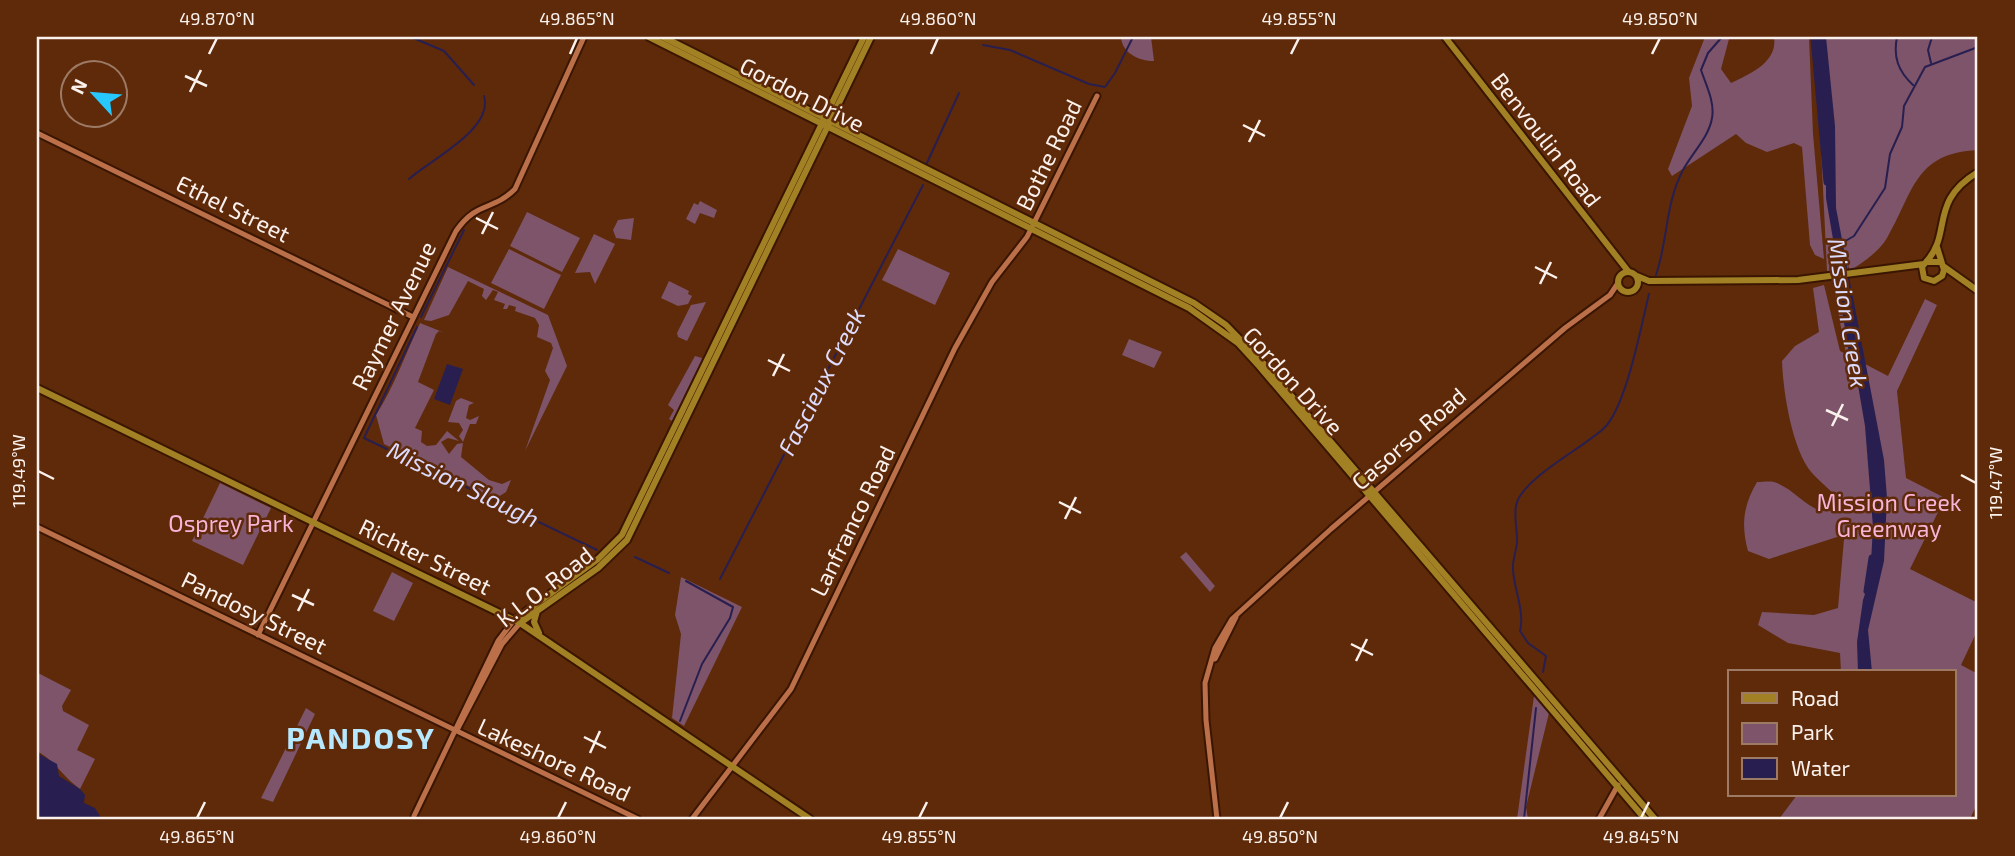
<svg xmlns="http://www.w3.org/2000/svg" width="2015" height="856" font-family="'Exo 2',sans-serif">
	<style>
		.green { fill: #7d5469 }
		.water { fill: #281f50 }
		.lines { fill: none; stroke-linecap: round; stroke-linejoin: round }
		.stream { stroke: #281f50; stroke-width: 2 }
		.river { stroke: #281f50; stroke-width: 7 }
		.minor-casing { stroke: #3a1602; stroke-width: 9 }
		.major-casing { stroke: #3a1602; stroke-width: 10 }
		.minor { stroke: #bb704a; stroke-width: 5 }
		.major { stroke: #a28124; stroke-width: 6 }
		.ticks { fill: none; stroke: #faf1ed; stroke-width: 2.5 }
		.labels { text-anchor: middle; stroke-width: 5; stroke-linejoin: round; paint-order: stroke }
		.street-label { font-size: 23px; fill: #faf1ed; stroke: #5e2a0a }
		.park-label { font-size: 23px; fill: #f9b3d7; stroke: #5e2a0a }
		.water-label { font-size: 24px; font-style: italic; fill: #dddcfe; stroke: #5e2a0a }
		.district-label { font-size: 30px; font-weight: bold; letter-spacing: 2px; fill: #b6e8ff; stroke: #5e2a0a }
		.neatline { fill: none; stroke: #faf1ed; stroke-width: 2.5 }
		.ticks-label { font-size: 18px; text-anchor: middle; fill: #faf1ed }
	</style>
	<rect width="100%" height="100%" fill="#5e2a0a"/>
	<path class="green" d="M1121 37H1151L1154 61C1139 61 1122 53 1121 37Z
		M1705 37 1729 39 1721 69 1731 83C1750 74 1778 62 1774 37H1809L1813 134 1824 259 1815 255 1810 245 1802 147 1794 143 1767 152 1746 143 1736 134 1672 176 1668 169 1692 106 1689 78Z
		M1813 37H1978V150C1914 153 1914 192 1887 238 1878 253 1864 261 1850 271L1848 265V269L1827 271 1817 66Z
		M700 201 717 210 714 218 700 213 695 224 686 219 694 203 698 205Z
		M527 212 580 238 562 272 510 246Z
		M634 218 631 240 616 238 613 230 618 220Z
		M594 234 615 244 595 284 590 272 575 273Z
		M509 249 561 275 544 309 491 283Z
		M898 249 950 273 935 305 882 280Z
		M448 267 548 315 567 366 525 451 550 380 545 371 553 348 551 343 537 337 539 325 535 318 515 311 516 307 509 305 507 309H503L505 304 494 300 498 292 493 290 486 300 482 296 484 289 468 281 449 315 431 321 424 320Z
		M669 281 689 291 688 294 692 296 688 304 678 306 661 298Z
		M1846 283 1863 363 1888 376 1925 299 1937 305 1897 391 1906 478 1945 498 1910 569 1978 603V629L1961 665 1978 674V802L1970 819H1779L1797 795H1954V672H1841L1840 653 1788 643 1758 625 1762 612 1814 615 1838 608 1844 539 1837 537 1769 559 1748 551C1741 525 1743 506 1757 482 1762 482 1770 481 1774 482 1800 490 1815 525 1843 505 1834 492 1823 485 1812 473 1792 450 1783 391 1782 361L1795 346 1819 332 1813 288 1824 285 1840 351 1846 354 1833 285Z
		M706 302 687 341 678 337 677 333 691 305Z
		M420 323 445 333 439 331 436 334 418 382 434 390 415 428 422 431 421 442 427 446 436 445 447 431 459 441 448 438 441 442 449 454 457 444 463 443 461 457 489 480 502 484 511 480 506 492 495 499 384 444 376 415C394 387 405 355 420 323Z
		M1129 339 1162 352 1154 368 1122 355Z
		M695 356 702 358 701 362 672 421 669 419 674 410 668 405Z
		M461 398 474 403 469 405 466 418 470 420 479 416 476 424H470L463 442 459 436 463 430 459 423 448 422 456 401Z
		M220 483 271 508 243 565 192 541Z
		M1186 552 1215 586 1210 592 1180 557Z
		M392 572 413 583 394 621 373 611Z
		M681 577 742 607 684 726 672 718 681 634 675 615Z
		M38 673 71 690 62 706 63 711 89 725 77 750 95 759 80 789C63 777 55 761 37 751Z
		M1534 696 1549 713 1526 807 1528 819H1517Z
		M306 708 315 714 273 802 261 798Z"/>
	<path class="water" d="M1815 37H1826L1835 126 1836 208 1884 460 1887 498 1884 561 1868 630 1872 672H1858L1857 642 1863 600 1870 579 1873 527 1865 426 1826 198V151Z
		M447 364 463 369 450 405 434 399Z
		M37 753 57 764 59 776 80 789 85 795 84 803 95 808 102 819H37Z"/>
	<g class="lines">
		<path class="stream" d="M411 37 444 51 474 85
			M1897 37C1893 57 1898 71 1913 85
			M983 45 1010 50 1089 84 1105 87 1115 73 1133 37
			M1931 63 1928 50 1932 37
			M926 165 959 93
			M409 179C430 160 494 129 484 96
			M1842 243 1854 236 1885 188 1890 154 1902 127 1904 106 1925 67 1978 47
			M1656 275C1668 240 1665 204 1683 170 1692 153 1709 137 1712 118 1715 102 1706 85 1701 70L1708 53 1722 37
			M421 317 464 230
			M417 327 364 438 597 550
			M635 557 669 573
			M720 579 923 185
			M1543 672 1546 656 1528 643 1520 631C1525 612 1514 589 1513 570 1512 561 1516 552 1517 543 1518 529 1511 509 1520 496 1535 472 1582 448 1603 429 1626 409 1641 326 1649 294
			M680 721 702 664 730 618 733 607 686 581
			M1524 819 1536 708"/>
		<path class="river" d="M1814 37 1827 182
			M1835 246 1854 362
			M1867 591 1872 558"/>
		<g class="minor-casing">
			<path id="minor" d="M37 133 413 317
				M37 527 638 819
				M258 635 456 231C478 200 492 212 515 189L584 37
				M1215 659 1236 617
				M457 730 502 644 520 623
				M414 816 498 641 514 620
				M692 819 791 689 955 348 992 282 1027 237 1097 96
				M1217 819 1206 720 1205 683 1215 648 1232 619 1331 529 1565 328 1610 295 1618 283
				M1599 819 1618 785"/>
		</g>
		<g class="major-casing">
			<path id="major" d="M649 37 1189 308 1238 343 1259 366 1645 819
				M663 37 1194 303 1226 325 1263 363 1655 819
				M1445 37 1628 271
				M1937 247 1944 270 1942 276 1934 281 1924 278 1922 267 1926 262H1940
				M1926 262C1953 233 1928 202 1978 172
				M1943 266 1978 291
				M1618 282a10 10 0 1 1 20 0a10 10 0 1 1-20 0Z
				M1637 276 1649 281 1798 280 1924 264
				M37 388 520 623 810 819
				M537 611 534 622 539 633
				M514 620 598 559 622 535 864 37
				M520 623 598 568 627 540 871 37"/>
		</g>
		<use href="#minor" class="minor"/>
		<use href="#major" class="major"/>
	</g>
	<path class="ticks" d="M209 54 217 38M570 54 577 38M931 54 938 38M1291 54 1299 38M1652 54 1660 38M185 76 207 86M190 92 201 70M1243 125 1265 136M1249 142 1260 120M476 218 498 229M482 234 493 212M1535 267 1557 278M1540 284 1551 262M768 360 790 371M773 376 784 354M1826 410 1848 420M1832 426 1843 404M38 471 54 479M1961 475 1976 483M1059 502 1081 513M1065 519 1076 497M292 595 314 605M298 611 309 589M1351 644 1373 655M1356 661 1367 639M584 737 606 748M590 753 600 731M197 818 205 802M558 818 566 802M919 818 927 802M1280 818 1288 802M1641 818 1649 802"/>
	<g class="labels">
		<g class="street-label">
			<text transform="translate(802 95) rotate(27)" y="8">Gordon Drive</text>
			<text transform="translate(1546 140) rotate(52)" y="8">Benvoulin Road</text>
			<text transform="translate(1049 155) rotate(-64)" y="8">Bothe Road</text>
			<text transform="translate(233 209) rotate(26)" y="8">Ethel Street</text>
			<text transform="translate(394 316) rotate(-64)" y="8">Raymer Avenue</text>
			<text transform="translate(1293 381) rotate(48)" y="8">Gordon Drive</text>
			<text transform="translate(1409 439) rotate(-41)" y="8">Casorso Road</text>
			<text transform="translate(853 521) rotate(-64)" y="8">Lanfranco Road</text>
			<text transform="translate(425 557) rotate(26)" y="8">Richter Street</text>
			<text transform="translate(545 587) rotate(-38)" y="8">K.L.O. Road</text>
			<text transform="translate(254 613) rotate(26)" y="8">Pandosy Street</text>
			<text transform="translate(554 760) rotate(25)" y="8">Lakeshore Road</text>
		</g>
		<g class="park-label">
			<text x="1889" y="511">Mission Creek<tspan x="1889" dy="26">Greenway</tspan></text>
			<text x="231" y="532">Osprey Park</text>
		</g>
		<g class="water-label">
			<text transform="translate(1847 313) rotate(81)" y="8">Mission Creek</text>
			<text transform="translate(822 382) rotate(-63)" y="8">Fascieux Creek</text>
			<text transform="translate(463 485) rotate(26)" y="8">Mission Slough</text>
		</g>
		<g class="district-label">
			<text x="361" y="749">PANDOSY</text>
		</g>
	</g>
	<rect width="2015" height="856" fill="none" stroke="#5e2a0a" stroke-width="77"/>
	<rect x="1728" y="670" width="228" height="126" fill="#5e2a0a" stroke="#9c7a65" stroke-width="2"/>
	<rect x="1742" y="693" width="35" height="10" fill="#a28124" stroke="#9c7a65" stroke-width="2"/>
	<text x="1791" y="706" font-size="21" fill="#faf1ed">Road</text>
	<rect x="1742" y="723" width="35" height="21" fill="#7d5469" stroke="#9c7a65" stroke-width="2"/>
	<text x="1791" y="740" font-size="21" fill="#faf1ed">Park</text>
	<rect x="1742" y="758" width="35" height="21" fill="#281f50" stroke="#9c7a65" stroke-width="2"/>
	<text x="1791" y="776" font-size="21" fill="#faf1ed">Water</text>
	<g transform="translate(94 94) rotate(296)"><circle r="33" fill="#5e2a0a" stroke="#9c7a65" stroke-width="2"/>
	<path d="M0-5L12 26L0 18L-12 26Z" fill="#27c8fe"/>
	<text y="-10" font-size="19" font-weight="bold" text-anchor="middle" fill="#faf1ed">N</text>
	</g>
	<rect x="38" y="38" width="1938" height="780" class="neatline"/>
	<g class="ticks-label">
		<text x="217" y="25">49.870°N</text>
		<text x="577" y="25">49.865°N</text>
		<text x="938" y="25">49.860°N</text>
		<text x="1299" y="25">49.855°N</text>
		<text x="1660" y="25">49.850°N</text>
		<text transform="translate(19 471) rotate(-90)" y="6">119.49°W</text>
		<text transform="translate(1996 483) rotate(-90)" y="6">119.47°W</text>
		<text x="197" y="843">49.865°N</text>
		<text x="558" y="843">49.860°N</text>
		<text x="919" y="843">49.855°N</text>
		<text x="1280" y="843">49.850°N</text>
		<text x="1641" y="843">49.845°N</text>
	</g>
</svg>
